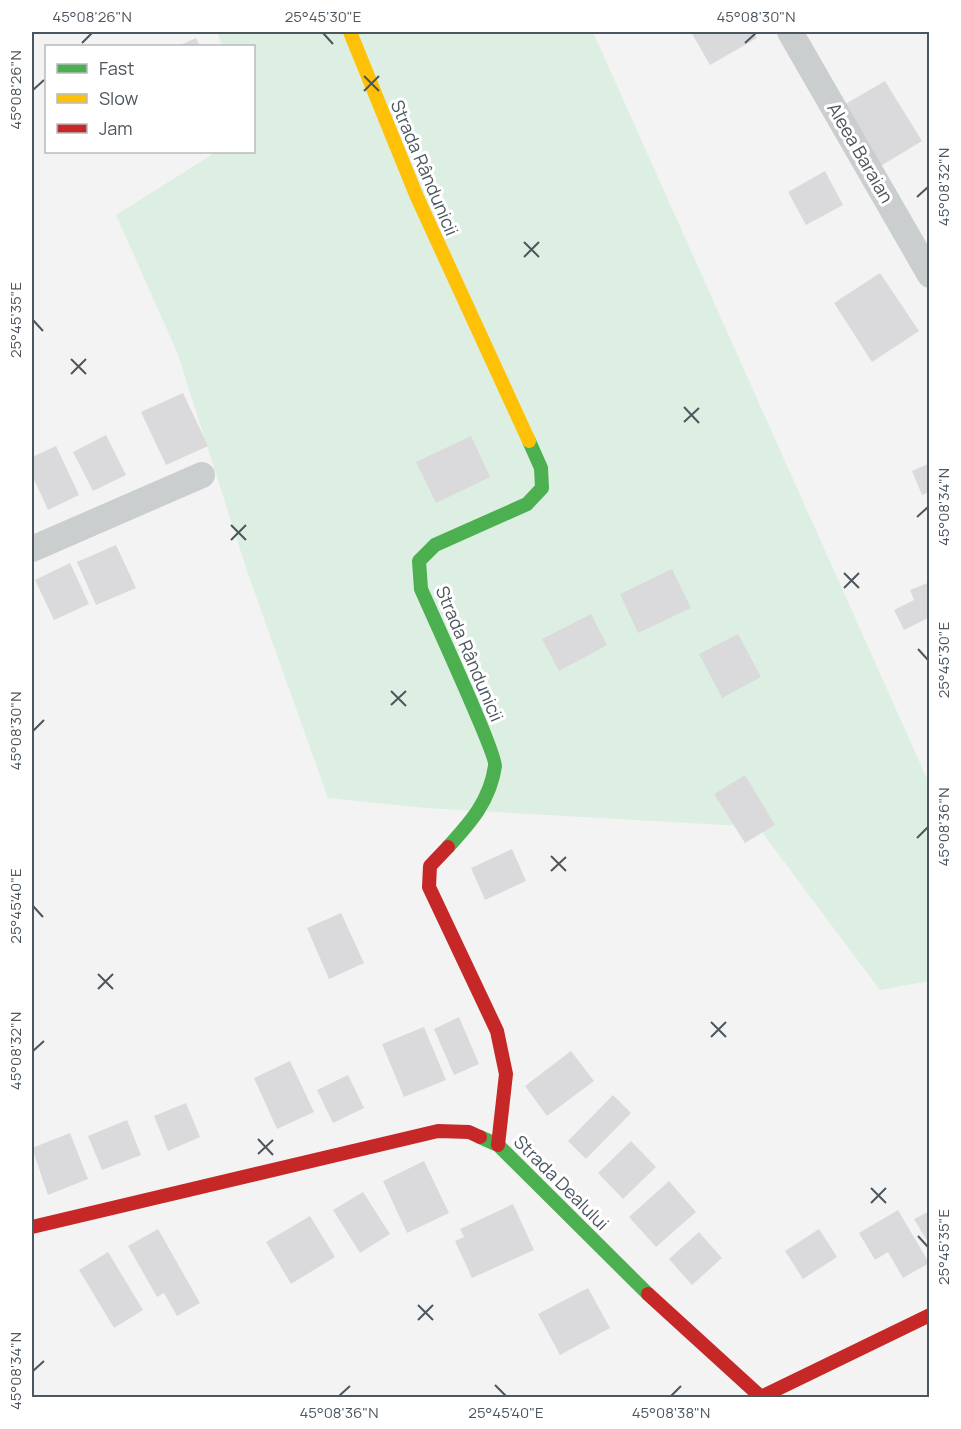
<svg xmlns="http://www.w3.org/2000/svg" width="961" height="1429" font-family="Manrope,sans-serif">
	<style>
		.green { fill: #dcefe2 }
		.building { fill: #dadadc }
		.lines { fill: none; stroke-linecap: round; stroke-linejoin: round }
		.street { stroke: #cbcecf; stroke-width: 26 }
		.fast { stroke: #4caf50; stroke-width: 14 }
		.slow { stroke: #ffc107; stroke-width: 14 }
		.jam { stroke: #c62828; stroke-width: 14 }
		.ticks { fill: none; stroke: #4c565e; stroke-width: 2 }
		.labels { text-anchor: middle; stroke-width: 6; stroke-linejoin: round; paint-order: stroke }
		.street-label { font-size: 18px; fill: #4c565e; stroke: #fff }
		.neatline { fill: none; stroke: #4c565e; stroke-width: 2 }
		.ticks-label { font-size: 15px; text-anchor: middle; fill: #4c565e }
	</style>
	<rect width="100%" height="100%" fill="#f4f3f3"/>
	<path class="green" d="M217 32H593L929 783V981L880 990 758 827 425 808 328 798 248 574 177 352 116 215 216 152H254V46H222Z"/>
	<path class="building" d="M691 32H753L757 38 710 65Z
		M196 38 200 46H178Z
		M885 81 922 141 879 167 842 106Z
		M825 171 843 205 806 225 788 192Z
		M880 273 919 331 872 362 834 303Z
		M183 393 208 446 166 465 141 412Z
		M106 435 126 475 93 491 73 452Z
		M471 436 490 477 436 503 416 462Z
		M56 446 79 495 48 510 32 475V457Z
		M930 463V492L922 495 912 471Z
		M116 545 136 588 96 605 77 562Z
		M70 563 89 604 54 620 35 580Z
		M672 569 691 608 638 633 620 594Z
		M930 582V617L904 630 894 610 914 600 910 590Z
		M591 614 607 645 559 671 542 639Z
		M738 634 761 677 722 698 699 654Z
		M745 775 775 825 745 843 714 794Z
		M512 849 526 881 485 900 471 868Z
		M341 913 364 963 329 979 307 928Z
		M459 1017 479 1064 454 1075 434 1029Z
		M424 1027 446 1080 404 1097 382 1044Z
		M571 1051 594 1081 547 1116 525 1086Z
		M290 1061 314 1112 277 1129 254 1078Z
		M348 1075 364 1108 333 1123 317 1090Z
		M613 1095 631 1113 586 1159 568 1141Z
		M186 1103 200 1137 168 1151 154 1116Z
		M127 1120 141 1155 102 1170 88 1136Z
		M70 1133 88 1179 48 1195 32 1148Z
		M631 1141 656 1167 623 1199 598 1173Z
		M424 1161 449 1213 407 1233 383 1181Z
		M669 1181 696 1212 656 1247 629 1217Z
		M363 1192 390 1234 360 1253 333 1210Z
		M513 1204 534 1250 472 1278 455 1241 464 1237 460 1229Z
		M898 1210 929 1263 903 1278 888 1252 875 1260 859 1233Z
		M930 1211V1246L914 1219Z
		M310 1216 335 1257 291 1284 266 1242Z
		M158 1229 200 1303 177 1316 164 1293 157 1297 128 1246Z
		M819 1229 837 1257 803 1279 785 1251Z
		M699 1232 722 1258 692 1285 669 1259Z
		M108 1252 143 1310 114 1328 79 1270Z
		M588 1288 610 1328 560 1355 538 1314Z"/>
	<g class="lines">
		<path class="street" d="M790 32 930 275
			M32 549 202 475"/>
		<path class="fast" d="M448 847C470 823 490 801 495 766 497 755 431 612 421 589L419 561 435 545 527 504 542 488 541 468 529 441
			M480 1137 498 1145 648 1294"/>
		<path class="slow" d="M350 32 417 197 529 441"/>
		<path class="jam" d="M448 847 430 866 429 887 497 1031 506 1074 498 1145
			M32 1227 438 1131 469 1132 480 1137
			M648 1294 761 1397 930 1315"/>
	</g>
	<path class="ticks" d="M323 33 333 44M82 43 92 33M745 43 756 33M364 76 379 91M33 90 44 80M364 91 379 76M917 197 928 187M524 242 539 257M524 257 539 242M33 320 43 331M71 359 86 374M71 374 86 359M684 407 699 423M684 422 699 408M917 517 928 507M231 525 246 540M231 540 246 525M844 573 859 588M844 588 859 573M918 649 928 660M391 691 406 706M391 705 406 691M33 731 44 720M917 838 928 827M551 856 566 871M551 871 566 857M33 906 43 917M98 974 113 989M98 989 113 974M711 1022 726 1037M711 1037 726 1022M33 1051 44 1041M258 1139 273 1155M258 1154 273 1140M871 1188 886 1203M871 1203 886 1188M918 1236 928 1247M418 1305 433 1320M418 1320 433 1305M33 1371 44 1361M495 1385 506 1396M339 1396 350 1386M671 1396 681 1386"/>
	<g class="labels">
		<g class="street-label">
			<text transform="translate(860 153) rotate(60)" y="6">Aleea Baraian</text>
			<text transform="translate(424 168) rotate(67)" y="6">Strada Rândunicii</text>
			<text transform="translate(469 654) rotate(67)" y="6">Strada Rândunicii</text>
			<text transform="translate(561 1183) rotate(45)" y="6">Strada Dealului</text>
		</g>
	</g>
	<rect width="961" height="1429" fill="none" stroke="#ffffff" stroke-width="66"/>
	<rect x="45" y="45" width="210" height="108" fill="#ffffff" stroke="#b7bbbf" stroke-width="1.5"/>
	<rect x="57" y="64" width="30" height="9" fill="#4caf50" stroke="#b7bbbf" stroke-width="1.5"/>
	<text x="99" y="75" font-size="18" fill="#4c565e">Fast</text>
	<rect x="57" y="94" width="30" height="9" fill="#ffc107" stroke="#b7bbbf" stroke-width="1.5"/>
	<text x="99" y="105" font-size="18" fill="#4c565e">Slow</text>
	<rect x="57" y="124" width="30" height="9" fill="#c62828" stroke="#b7bbbf" stroke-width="1.5"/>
	<text x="99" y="135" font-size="18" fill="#4c565e">Jam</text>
	<rect x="33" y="33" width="895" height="1363" class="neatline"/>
	<g class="ticks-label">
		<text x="92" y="22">45°08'26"N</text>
		<text x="323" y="22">25°45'30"E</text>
		<text x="756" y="22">45°08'30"N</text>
		<text transform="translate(16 90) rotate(-90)" y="5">45°08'26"N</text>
		<text transform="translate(944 187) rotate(-90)" y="5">45°08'32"N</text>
		<text transform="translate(16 320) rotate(-90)" y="5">25°45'35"E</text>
		<text transform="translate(944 507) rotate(-90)" y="5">45°08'34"N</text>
		<text transform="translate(944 660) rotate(-90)" y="5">25°45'30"E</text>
		<text transform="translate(16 731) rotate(-90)" y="5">45°08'30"N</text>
		<text transform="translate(944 827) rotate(-90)" y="5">45°08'36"N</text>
		<text transform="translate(16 906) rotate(-90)" y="5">25°45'40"E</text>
		<text transform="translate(16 1051) rotate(-90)" y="5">45°08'32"N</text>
		<text transform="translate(944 1247) rotate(-90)" y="5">25°45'35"E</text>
		<text transform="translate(16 1371) rotate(-90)" y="5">45°08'34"N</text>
		<text x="339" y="1418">45°08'36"N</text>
		<text x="506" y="1418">25°45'40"E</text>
		<text x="671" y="1418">45°08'38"N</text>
	</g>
</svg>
